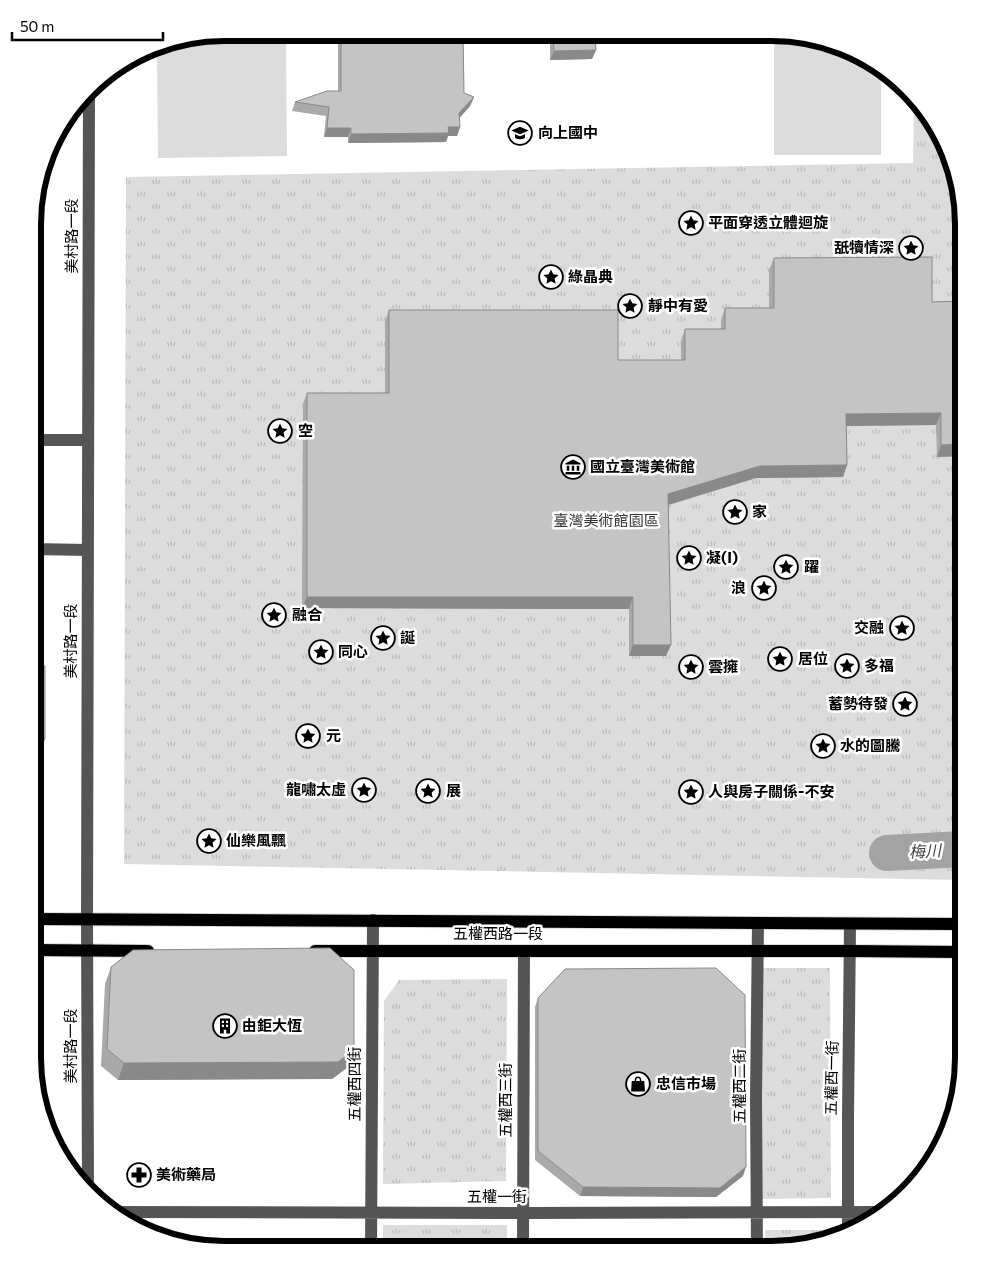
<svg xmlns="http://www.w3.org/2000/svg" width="996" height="1282" font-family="Commissioner,'Noto Sans TC',sans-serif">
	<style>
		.park { fill: url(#park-tufts) }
		.garden { fill: #dcdcdc }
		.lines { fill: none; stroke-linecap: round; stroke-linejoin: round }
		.river { stroke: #a3a3a3; stroke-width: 36 }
		.major-casing { stroke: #dbdbdb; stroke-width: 14 }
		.minor { stroke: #555; stroke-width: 12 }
		.major { stroke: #000; stroke-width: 12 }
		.wall { fill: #a9a9a9 }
		.shaded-wall { fill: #898989 }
		.building { fill: #c4c4c4; stroke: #898989 }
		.labels { text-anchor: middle; stroke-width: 5; stroke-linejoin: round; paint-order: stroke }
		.poi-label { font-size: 15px; font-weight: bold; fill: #000; stroke: #fff; text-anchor: start }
		.street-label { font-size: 15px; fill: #000; stroke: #fff }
		.park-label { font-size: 15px; fill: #333; stroke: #fff }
		.water-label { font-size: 16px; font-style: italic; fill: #444; stroke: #fff }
		.rim { fill: none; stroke: #000; stroke-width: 6 }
	</style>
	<defs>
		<pattern id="park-tufts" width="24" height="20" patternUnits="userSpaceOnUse" patternTransform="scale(1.25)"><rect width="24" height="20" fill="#dcdcdc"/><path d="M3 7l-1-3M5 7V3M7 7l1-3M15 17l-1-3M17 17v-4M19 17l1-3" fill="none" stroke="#bbb"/></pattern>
	</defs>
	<rect width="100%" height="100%" fill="#fff"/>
	<path class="park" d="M914 103 944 139 963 224V880L124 864 126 177 913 163Z
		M760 968H830L831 1198 761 1199Z
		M507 979 506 1181 383 1184 384 1001 399 980Z
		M383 1225H507V1249L383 1248Z
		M765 1230H828V1236L772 1249H765Z"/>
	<path class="garden" d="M224 33H286L287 156 158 158 157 46 162 43Z
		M774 44H835L845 47 881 68V155H774Z"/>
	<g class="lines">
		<path class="river" d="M887 853 963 849"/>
		<g class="major-casing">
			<path id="major" d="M33 919 963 924
				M33 950 148 951
				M315 951H850L963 952"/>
		</g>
		<path class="minor" d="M34 440H88
			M33 549 88 550
			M88 1191 87 920 89 91
			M111 1212 523 1213 883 1212
			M848 1232V1118L850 924
			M371 1248 373 920
			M523 1249 524 951
			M757 1249 756 1099 758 923"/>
		<use href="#major" class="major"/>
	</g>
	<path class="wall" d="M338 33H463L464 93 474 97 470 106 459 118 460 127 457 136H448L446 142 348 143V137H324L326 116 292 111 295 102 338 91Z
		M550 33 595 34 596 50 592 59 550 60Z
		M774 258 932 302 963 456 937 457 936 425 846 426 847 465 843 477 756 478 669 505 666 656H629V609L302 608 303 404 307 393H385V321L389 310 618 360H681V341L685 329H721V320L725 308H769V270Z
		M111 967 348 1067 332 1079 118 1080 101 1066 105 984Z
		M538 998 743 1176 716 1197 580 1196 535 1160V1007Z"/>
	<path class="shaded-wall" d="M596 50 592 59 550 60 554 51Z
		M474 97 470 106 456 122 459 113Z
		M448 127H460L457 136H448L446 142 348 143 351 134Z
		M327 128H351L348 137H324Z
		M941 413 936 425 842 426 846 414Z
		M963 444V456L937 457 941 445Z
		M847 465 843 477 756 478 664 506 668 494 760 466Z
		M307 597H633L629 609 302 608Z
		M633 645H671L666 656H629Z
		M42 739H45L39 756Z
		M33 864H41L35 881H33Z
		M354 1050 348 1067 332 1079 118 1080 124 1063Z
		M746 1167 743 1176 716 1197 580 1196 583 1187Z"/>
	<path class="building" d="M341 33H463L464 93 474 97 459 113 460 127H448L449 133 351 134V128H327L329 107 295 102 327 91H341Z
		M553 33 595 34 596 50 554 51Z
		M932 257V302L963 301V444L941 445V413L846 414 847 465 760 466 668 494 671 645H633V597H307V393H389V310H618V360H685V329H725V308H774V258Z
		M33 665 45 666V739H42L41 864H33Z
		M330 948 354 970V1050L338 1062 124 1063 107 1049 111 967 133 950Z
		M716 968 745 995 746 1167 720 1188 583 1187 538 1151V998L565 969Z"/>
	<defs>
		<g id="school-ring" transform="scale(1.25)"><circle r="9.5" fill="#fff" stroke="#000" stroke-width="1.5"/><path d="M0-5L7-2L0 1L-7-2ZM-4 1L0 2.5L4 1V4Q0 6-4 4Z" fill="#000"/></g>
		<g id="sight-ring" transform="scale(1.25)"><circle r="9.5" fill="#fff" stroke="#000" stroke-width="1.5"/><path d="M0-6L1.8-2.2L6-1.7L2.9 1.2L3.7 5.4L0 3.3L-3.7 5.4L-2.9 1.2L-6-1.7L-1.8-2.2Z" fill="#000"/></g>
		<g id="museum-ring" transform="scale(1.25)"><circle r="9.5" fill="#fff" stroke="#000" stroke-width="1.5"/><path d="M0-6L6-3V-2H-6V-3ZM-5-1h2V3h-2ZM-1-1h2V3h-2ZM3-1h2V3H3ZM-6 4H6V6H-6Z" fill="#000"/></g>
		<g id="building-ring" transform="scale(1.25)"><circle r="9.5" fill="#fff" stroke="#000" stroke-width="1.5"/><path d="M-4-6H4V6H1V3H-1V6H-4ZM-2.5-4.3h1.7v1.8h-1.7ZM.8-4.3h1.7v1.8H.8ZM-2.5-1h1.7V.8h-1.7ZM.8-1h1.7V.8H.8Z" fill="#000"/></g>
		<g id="shop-ring" transform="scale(1.25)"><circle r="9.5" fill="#fff" stroke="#000" stroke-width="1.5"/><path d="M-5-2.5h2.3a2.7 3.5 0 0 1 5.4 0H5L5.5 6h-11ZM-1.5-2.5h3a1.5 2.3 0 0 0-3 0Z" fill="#000"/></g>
		<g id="pharmacy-ring" transform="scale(1.25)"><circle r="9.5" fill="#fff" stroke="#000" stroke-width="1.5"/><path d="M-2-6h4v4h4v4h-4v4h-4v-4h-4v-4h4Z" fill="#000"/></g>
	</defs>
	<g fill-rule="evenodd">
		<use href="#school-ring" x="520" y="133"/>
		<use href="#sight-ring" x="691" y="223"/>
		<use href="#sight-ring" x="911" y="248"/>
		<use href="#sight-ring" x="551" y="277"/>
		<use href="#sight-ring" x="630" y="306"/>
		<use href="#sight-ring" x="280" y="431"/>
		<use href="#museum-ring" x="573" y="467"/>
		<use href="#sight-ring" x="735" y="512"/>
		<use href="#sight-ring" x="689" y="558"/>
		<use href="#sight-ring" x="786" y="567"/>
		<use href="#sight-ring" x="764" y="588"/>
		<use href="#sight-ring" x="274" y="615"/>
		<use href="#sight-ring" x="902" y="628"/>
		<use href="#sight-ring" x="383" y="638"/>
		<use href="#sight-ring" x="321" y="652"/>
		<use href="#sight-ring" x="780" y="659"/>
		<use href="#sight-ring" x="847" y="666"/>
		<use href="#sight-ring" x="691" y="667"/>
		<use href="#sight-ring" x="905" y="704"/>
		<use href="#sight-ring" x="308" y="736"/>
		<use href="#sight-ring" x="823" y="746"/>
		<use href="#sight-ring" x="364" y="790"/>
		<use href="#sight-ring" x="428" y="791"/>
		<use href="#sight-ring" x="691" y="792"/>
		<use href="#sight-ring" x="209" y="841"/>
		<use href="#building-ring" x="225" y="1026"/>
		<use href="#shop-ring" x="638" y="1084"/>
		<use href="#pharmacy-ring" x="139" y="1175"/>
	</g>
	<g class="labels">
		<g class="poi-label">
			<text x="538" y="138">向上國中</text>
			<text x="708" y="228">平面穿透立體迴旋</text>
			<text x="894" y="253" text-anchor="end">舐犢情深</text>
			<text x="568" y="282">綠晶典</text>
			<text x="648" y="311">靜中有愛</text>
			<text x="298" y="436">空</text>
			<text x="590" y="472">國立臺灣美術館</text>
			<text x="752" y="517">家</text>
			<text x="706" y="563">凝(I)</text>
			<text x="804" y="572">躍</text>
			<text x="746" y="593" text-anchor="end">浪</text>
			<text x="292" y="620">融合</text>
			<text x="884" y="633" text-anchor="end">交融</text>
			<text x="400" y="643">誕</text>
			<text x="338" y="657">同心</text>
			<text x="798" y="664">居位</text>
			<text x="864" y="671">多福</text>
			<text x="708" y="672">雲擁</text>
			<text x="888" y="709" text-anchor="end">蓄勢待發</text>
			<text x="326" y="741">元</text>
			<text x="840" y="751">水的圖騰</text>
			<text x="346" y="795" text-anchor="end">龍嘯太虛</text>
			<text x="446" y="796">展</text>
			<text x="708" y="797">人與房子關係-不安</text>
			<text x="226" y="846">仙樂風飄</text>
			<text x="242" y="1031">由鉅大恆</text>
			<text x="656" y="1089">忠信市場</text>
			<text x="156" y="1180">美術藥局</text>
		</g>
		<g class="street-label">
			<text transform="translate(72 236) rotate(-90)" y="5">美村路一段</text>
			<text transform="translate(71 641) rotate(-90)" y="5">美村路一段</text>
			<text x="498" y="939">五權西路一段</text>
			<text transform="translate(71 1046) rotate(-90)" y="5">美村路一段</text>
			<text transform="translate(832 1078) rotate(-89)" y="5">五權西一街</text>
			<text transform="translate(355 1084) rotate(-90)" y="5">五權西四街</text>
			<text transform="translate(740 1086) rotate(-90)" y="5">五權西二街</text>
			<text transform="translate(506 1100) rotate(-90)" y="5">五權西三街</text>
			<text x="497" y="1202">五權一街</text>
		</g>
		<g class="park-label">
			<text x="606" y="526">臺灣美術館園區</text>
		</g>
		<g class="water-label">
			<text transform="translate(925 851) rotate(-3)" y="6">梅川</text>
		</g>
	</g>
	<path d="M0 0H996V1282H0ZM224 41H772A183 183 0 0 1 955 224V1058A183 183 0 0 1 772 1241H224A183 183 0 0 1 41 1058V224A183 183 0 0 1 224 41Z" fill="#fff" fill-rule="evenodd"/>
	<path class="rim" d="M224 41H772A183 183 0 0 1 955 224V1058A183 183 0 0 1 772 1241H224A183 183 0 0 1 41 1058V224A183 183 0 0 1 224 41Z"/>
	<path d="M12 32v8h151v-8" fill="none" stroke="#000000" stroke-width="2.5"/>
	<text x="20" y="32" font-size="15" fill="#000000" stroke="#ffffff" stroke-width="4" paint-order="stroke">50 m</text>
</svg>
